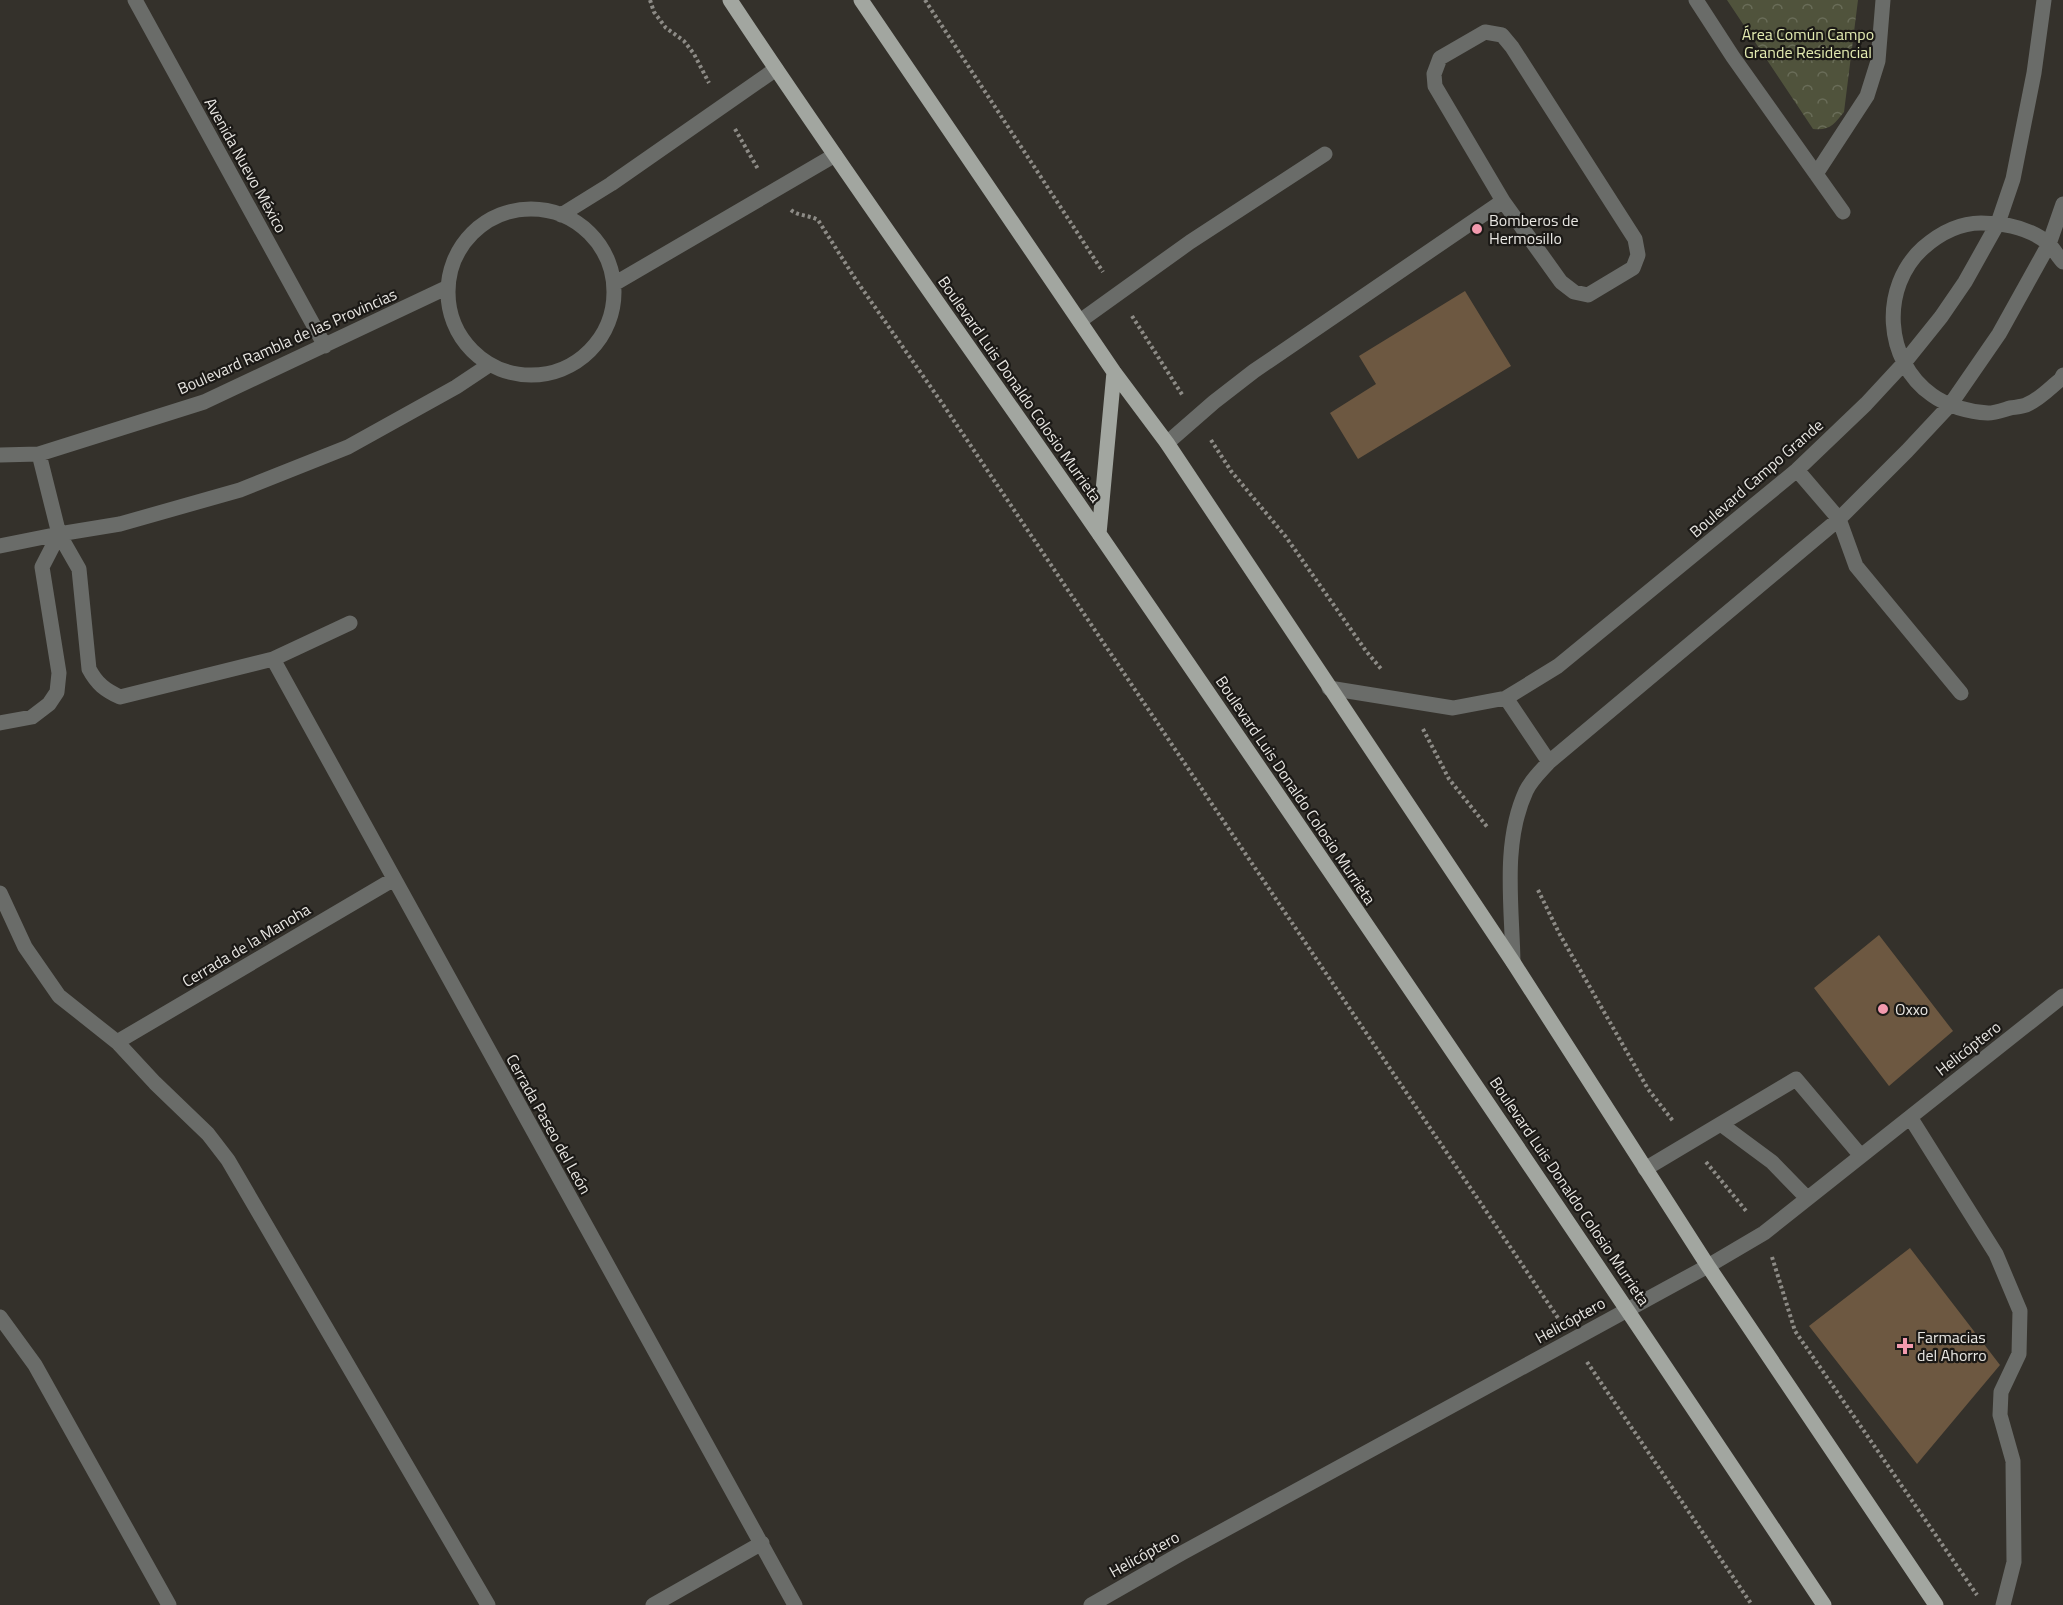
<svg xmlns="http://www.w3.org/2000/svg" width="2063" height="1605" font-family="'Titillium Web',sans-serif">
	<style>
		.park { fill: url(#park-crowns) }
		.building { fill: #6d5841 }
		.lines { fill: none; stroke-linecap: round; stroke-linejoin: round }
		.path { stroke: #8d8b86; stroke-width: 4; stroke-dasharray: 3 3; stroke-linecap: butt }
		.minor { stroke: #6a6c69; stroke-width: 15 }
		.major { stroke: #a2a6a0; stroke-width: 15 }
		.poi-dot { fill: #f29aae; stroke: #1b1916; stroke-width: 2 }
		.labels { text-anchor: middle; stroke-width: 4.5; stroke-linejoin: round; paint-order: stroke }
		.park-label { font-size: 16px; fill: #e3ebb1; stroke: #1b1916 }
		.street-label { font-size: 16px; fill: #e8e6e2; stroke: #1b1916 }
		.poi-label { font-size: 16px; fill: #e8e6e2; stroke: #1b1916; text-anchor: start }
	</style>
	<defs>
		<pattern id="park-crowns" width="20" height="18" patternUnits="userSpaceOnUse" patternTransform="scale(1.5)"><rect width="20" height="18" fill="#50533c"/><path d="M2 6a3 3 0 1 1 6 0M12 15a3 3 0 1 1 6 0" fill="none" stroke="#696c58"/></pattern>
	</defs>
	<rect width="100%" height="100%" fill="#34312b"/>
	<path class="park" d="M1727 0H1858L1844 112C1834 124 1830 131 1813 129Z"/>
	<path class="building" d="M1465 291 1511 366 1358 459 1330 413 1376 384 1359 356Z
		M1879 935 1953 1031 1889 1086 1814 988Z
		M1910 1248 2000 1365 1917 1464 1809 1326Z"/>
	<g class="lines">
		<path class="path" d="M650 0 654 12 666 28 684 41 694 54 709 83
			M925 0 1103 272
			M735 129 758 169
			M791 210C798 216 809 215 818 220L856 280 944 406 1558 1318
			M1132 316 1183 396
			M1211 440 1231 471 1286 537 1366 651 1382 670
			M1423 729 1449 779 1488 828
			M1538 890 1559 933 1648 1089 1673 1121
			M1706 1162 1747 1212
			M1772 1257 1795 1331 1977 1595
			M1587 1362 1752 1605"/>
		<path class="minor" d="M135 0 325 346
			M1696 0 1733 57 1843 212
			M1816 174 1867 96 1878 61 1883 0
			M448 292a83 83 0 1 1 166 0a83 83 0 1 1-166 0Z
			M561 215 611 184 776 69
			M2063 262C2058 257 2054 249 2049 244 2030 228 2004 223 1981 223 1959 223 1939 234 1923 248 1880 287 1884 361 1932 395 1947 406 1969 412 1988 413 1995 413 2003 410 2010 408 2016 407 2023 407 2028 404 2040 399 2051 387 2061 379L2063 375
			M614 284 835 155
			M1080 321 1190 242 1325 154
			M1167 443 1214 402 1254 371 1503 201 1561 282 1574 292 1588 295 1633 268 1638 255 1635 239 1512 47 1502 35 1485 32 1440 58 1434 74 1435 86 1503 201
			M39 454 59 534 79 569 89 669C97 684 105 690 120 697L273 659 350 623
			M0 455 39 454 204 402 448 287
			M1797 470 1839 519 1856 566 1961 693
			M0 546 59 534 120 524 240 490 348 447 456 387 489 365
			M273 659 795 1605
			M1329 688 1453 708 1506 698 1558 666 1797 470 1866 404 1904 363 1941 317 1965 282 1998 223 2013 179 2034 73 2044 0
			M1506 698 1549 762
			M0 723 32 717 49 704 57 692 59 673 42 567 59 534
			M0 893 25 947 59 996 117 1042 155 1083 208 1134 228 1160 488 1605
			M1513 962C1512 906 1502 843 1526 791 1531 780 1541 771 1549 762L1839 519 1907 451 1950 405 1999 334 2049 244 2063 204
			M117 1042 394 879
			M1910 1117 1996 1254 2020 1311 2019 1354 2001 1392 2000 1415 2013 1461 2014 1562 2003 1605
			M1722 1125 1772 1162 1807 1198
			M1645 1169 1796 1079 1861 1156
			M0 1317 35 1365 169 1605
			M653 1605 762 1543
			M1091 1605 1182 1553 1708 1266 1764 1233 2063 996"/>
		<path class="major" d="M730 0C850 182 978 358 1102 538 1345 892 1587 1247 1824 1605
			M861 0 1114 372 1167 443 1513 962 1708 1266 1936 1605
			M1099 534 1114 372"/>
	</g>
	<g class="poi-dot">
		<circle cx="1477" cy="229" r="6"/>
		<circle cx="1883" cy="1009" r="6"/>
		<path d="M1902 1337h6v6h6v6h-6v6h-6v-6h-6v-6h6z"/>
	</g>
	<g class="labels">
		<g class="park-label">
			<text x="1808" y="40">Área Común Campo<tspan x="1808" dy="18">Grande Residencial</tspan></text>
		</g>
		<g class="street-label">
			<text transform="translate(246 165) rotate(61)" y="6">Avenida Nuevo México</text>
			<text transform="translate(287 341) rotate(-24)" y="6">Boulevard Rambla de las Provincias</text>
			<text transform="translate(1020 389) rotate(55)" y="6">Boulevard Luis Donaldo Colosio Murrieta</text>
			<text transform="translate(1756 478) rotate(-41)" y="6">Boulevard Campo Grande</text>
			<text transform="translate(1296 790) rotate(56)" y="6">Boulevard Luis Donaldo Colosio Murrieta</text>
			<text transform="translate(246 945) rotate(-31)" y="6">Cerrada de la Manoha</text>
			<text transform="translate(1968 1048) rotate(-38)" y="6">Helicóptero</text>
			<text transform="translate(549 1124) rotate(61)" y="6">Cerrada Paseo del León</text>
			<text transform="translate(1570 1191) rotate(56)" y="6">Boulevard Luis Donaldo Colosio Murrieta</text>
			<text transform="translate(1570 1320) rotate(-29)" y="6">Helicóptero</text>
			<text transform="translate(1144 1554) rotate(-29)" y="6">Helicóptero</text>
		</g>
		<g class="poi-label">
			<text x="1489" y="226">Bomberos de<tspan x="1489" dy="18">Hermosillo</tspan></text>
			<text x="1895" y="1015">Oxxo</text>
			<text x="1917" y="1343">Farmacias<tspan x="1917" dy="18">del Ahorro</tspan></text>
		</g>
	</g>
</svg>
